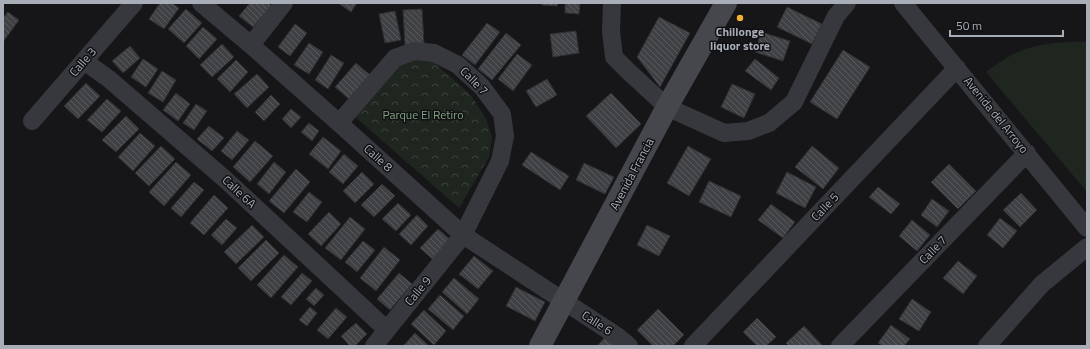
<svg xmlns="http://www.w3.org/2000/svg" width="1090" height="349" font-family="'Titillium Web',sans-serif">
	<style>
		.park { fill: url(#park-crowns) }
		.garden { fill: #1e261f }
		.building { fill: url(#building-back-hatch); stroke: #303034 }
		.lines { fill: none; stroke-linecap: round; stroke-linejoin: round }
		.street { stroke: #37383d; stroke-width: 18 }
		.secondary { stroke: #45474d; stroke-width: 22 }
		.poi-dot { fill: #f2b134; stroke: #111113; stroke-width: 1.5 }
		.labels { text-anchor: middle; stroke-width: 3; stroke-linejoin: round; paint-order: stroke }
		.poi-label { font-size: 12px; font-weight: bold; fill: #a8adb8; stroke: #111113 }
		.street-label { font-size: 12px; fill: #a8adb8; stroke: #111113 }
		.park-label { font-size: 12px; fill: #7fa381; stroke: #111113 }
	</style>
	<defs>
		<pattern id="park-crowns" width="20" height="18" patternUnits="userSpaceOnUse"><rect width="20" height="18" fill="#1e261f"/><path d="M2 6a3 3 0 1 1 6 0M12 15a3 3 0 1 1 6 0" fill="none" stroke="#3c433d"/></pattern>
		<pattern id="building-back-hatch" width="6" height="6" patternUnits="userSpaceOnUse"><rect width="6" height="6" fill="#404145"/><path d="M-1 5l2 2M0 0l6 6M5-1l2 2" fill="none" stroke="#595a5e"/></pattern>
	</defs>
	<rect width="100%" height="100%" fill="#161618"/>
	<path class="park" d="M395 57H428L471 95 486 119 492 137 489 157 459 208 352 114Z"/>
	<path class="garden" d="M1087 42V192L986 72C997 64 1009 55 1023 50 1041 43 1068 41 1087 42Z"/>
	<path class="building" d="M160 3H172L179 8 164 29 149 19Z
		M250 3H268L271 6 253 27 239 16Z
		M338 3H357L351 12Z
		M542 3H558L557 6 542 5Z
		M565 3H580L579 14 565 13Z
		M787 7 822 24 812 44 777 27Z
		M186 9 202 23 184 43 168 29Z
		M422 9 424 44 405 45 403 10Z
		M395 11 401 40 385 43 379 14Z
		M8 12 19 20 3 42V18Z
		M659 17 690 33 660 87 637 57Z
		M487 23 500 32 475 65 462 55Z
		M295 24 307 33 290 56 278 47Z
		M203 27 217 39 199 59 186 46Z
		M576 31 579 53 553 57 550 34Z
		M761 32 790 41 783 61 755 52Z
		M506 33 521 45 492 80 478 69Z
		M309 43 323 52 309 74 294 65Z
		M222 44 234 57 212 77 200 65Z
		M130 46 140 58 123 73 112 61Z
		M843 50 870 67 837 119 810 102Z
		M517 54 532 65 513 91 498 79Z
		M331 55 344 63 328 89 315 80Z
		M143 59 158 69 146 87 131 77Z
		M755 59 779 78 771 90 745 71Z
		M236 60 248 72 230 92 217 79Z
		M356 63 370 75 349 99 335 87Z
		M162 71 176 80 163 102 148 93Z
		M257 74 269 87 247 108 234 94Z
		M547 79 557 95 536 107 526 91Z
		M86 83 100 96 78 119 64 106Z
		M732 84 755 94 744 118 721 107Z
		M176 93 190 104 178 121 163 110Z
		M611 93 641 124 616 148 586 116Z
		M271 95 280 104 264 121 255 112Z
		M107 99 121 111 102 132 87 120Z
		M196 104 207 111 194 130 183 123Z
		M291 109 301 117 291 128 282 119Z
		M126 116 139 129 116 152 102 140Z
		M309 123 319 131 312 141 301 132Z
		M209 126 224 138 212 151 197 139Z
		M237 131 249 140 232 160 221 151Z
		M140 133 155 146 133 171 118 157Z
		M323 137 341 151 328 169 309 154Z
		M255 141 273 156 250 182 233 167Z
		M161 146 175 159 149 186 135 173Z
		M688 146 711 159 689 196 667 183Z
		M812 146 839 168 823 189 795 167Z
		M531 152 569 176 560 190 522 165Z
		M344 154 358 166 343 184 329 172Z
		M176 162 191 175 164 206 149 192Z
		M274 162 286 172 269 194 257 184Z
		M584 163 614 177 605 194 576 180Z
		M949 164 976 191 958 209 931 182Z
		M296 169 310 182 284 213 269 201Z
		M362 172 374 184 355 203 343 191Z
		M787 172 816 187 805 208 776 193Z
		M709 181 741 196 731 217 699 202Z
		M194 182 204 190 181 217 171 208Z
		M382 184 395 196 374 217 361 205Z
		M878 187 900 204 891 214 869 197Z
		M309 192 322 202 307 222 293 212Z
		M1021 193 1037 210 1020 227 1003 210Z
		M214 195 228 208 204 235 190 223Z
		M932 199 949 211 937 227 921 215Z
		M398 203 411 215 396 231 382 219Z
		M771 204 795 222 783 238 758 220Z
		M329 212 341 224 321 246 308 234Z
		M417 215 428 226 411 245 399 234Z
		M350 217 365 229 341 260 325 248Z
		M1000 218 1017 231 1003 248 987 235Z
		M226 219 237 228 222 245 211 235Z
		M912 220 930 235 917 251 899 236Z
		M252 225 264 237 236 264 224 252Z
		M647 225 670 236 659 256 637 245Z
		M438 229 454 243 437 263 420 248Z
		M266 240 279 253 251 281 238 268Z
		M363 241 375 250 357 272 345 262Z
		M384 247 400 260 376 291 360 278Z
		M284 255 298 267 271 298 257 285Z
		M474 256 493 271 478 289 459 274Z
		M958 261 977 276 963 294 943 278Z
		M302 273 312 281 291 305 281 297Z
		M399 273 412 284 390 310 377 299Z
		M454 278 479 299 467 314 442 292Z
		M516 287 545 302 535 321 506 306Z
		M316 288 324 295 314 306 306 299Z
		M440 295 464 316 453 330 428 309Z
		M912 299 931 312 919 331 899 319Z
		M310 307 317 313 307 326 299 320Z
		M336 308 347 317 328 339 317 330Z
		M658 309 684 335 673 346H653L637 330Z
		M424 310 446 331 434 345 411 324Z
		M757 318 776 337 766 346H757L743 332Z
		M356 323 367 334 355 346H350L341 336Z
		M891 325 910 339 904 346H883L878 343Z
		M804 326 823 346H789L786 343Z
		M415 333 429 346H403Z
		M607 335 618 346H597Z"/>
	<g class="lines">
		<path class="street" d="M201 3 251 45 339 123 463 235 617 336 629 346
			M612 3 611 31 614 57 627 70 667 107 724 133 748 131 769 123 794 102 836 16 847 3
			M903 3 1087 228
			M251 45 284 3
			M84 61 109 79 226 180 387 330
			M32 121 134 3
			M339 123 395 58 414 51 434 53 458 65 482 87 502 114 505 136 500 161 463 235 374 346
			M693 346 957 68
			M840 346 1027 153
			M987 346 1042 284 1087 247"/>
		<path class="secondary" d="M540 346 667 107 726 3"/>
	</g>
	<circle class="poi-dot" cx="740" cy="18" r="4"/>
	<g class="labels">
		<g class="poi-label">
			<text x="740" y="36">Chillonge<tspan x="740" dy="14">liquor store</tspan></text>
		</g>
		<g class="street-label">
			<text transform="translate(83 62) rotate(-49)" y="4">Calle 3</text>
			<text transform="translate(474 81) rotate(45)" y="4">Calle 7</text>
			<text transform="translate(996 115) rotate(51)" y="4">Avenida del Arroyo</text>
			<text transform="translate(378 158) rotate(42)" y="4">Calle 8</text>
			<text transform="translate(632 174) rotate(-62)" y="4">Avenida Francia</text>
			<text transform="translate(239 192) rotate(43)" y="4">Calle 6A</text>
			<text transform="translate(825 207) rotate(-46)" y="4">Calle 5</text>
			<text transform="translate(933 250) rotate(-46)" y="4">Calle 7</text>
			<text transform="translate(418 291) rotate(-51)" y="4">Calle 9</text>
			<text transform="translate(597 323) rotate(33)" y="4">Calle 6</text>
		</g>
		<g class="park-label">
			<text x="423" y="119">Parque El Retiro</text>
		</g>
	</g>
	<rect width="1090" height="349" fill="none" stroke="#a8adb8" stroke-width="8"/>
	<path d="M950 30v6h113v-6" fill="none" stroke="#a8adb8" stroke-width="2"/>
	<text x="956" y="30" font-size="12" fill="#a8adb8" stroke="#111113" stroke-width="3" paint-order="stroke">50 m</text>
</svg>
